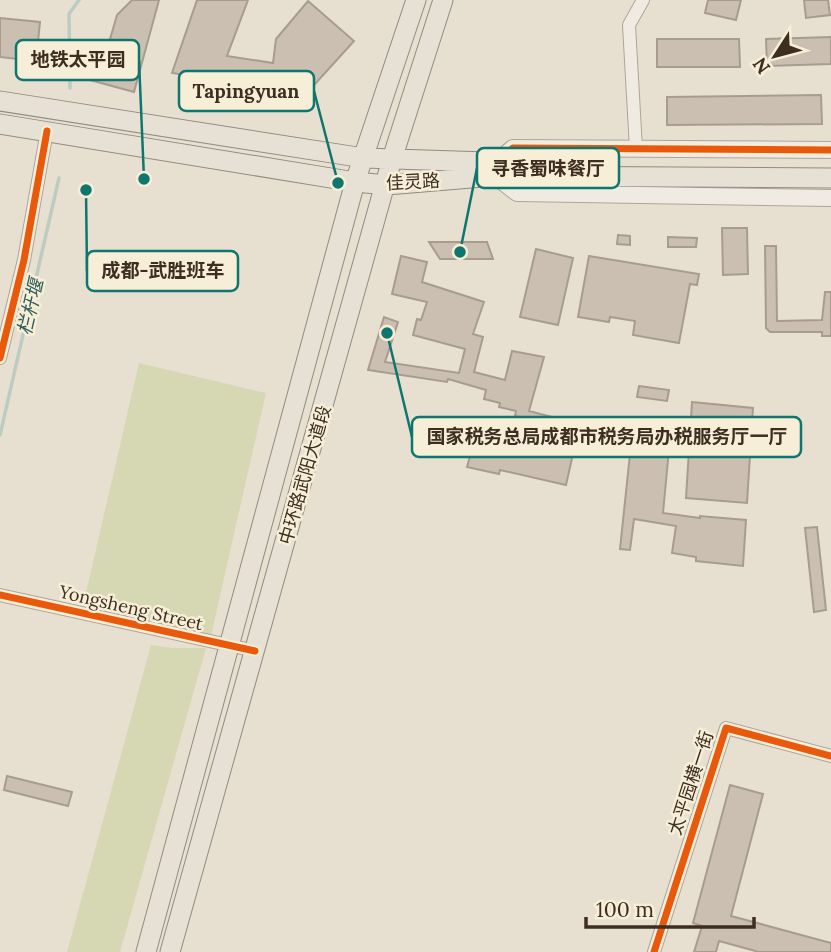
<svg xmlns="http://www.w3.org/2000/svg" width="831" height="952" font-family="Lora,'Noto Sans SC',serif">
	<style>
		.green { fill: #d6d7b3 }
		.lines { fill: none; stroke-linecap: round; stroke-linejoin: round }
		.stream { stroke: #bcccc2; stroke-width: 3.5 }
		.building { fill: #cbbfb2; stroke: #a89c90; stroke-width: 2 }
		.minor-casing { stroke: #ada599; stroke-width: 14 }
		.tertiary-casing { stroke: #ada599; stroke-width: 18 }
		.primary-casing { stroke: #928b80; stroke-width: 21 }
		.minor { stroke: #efebe3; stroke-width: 12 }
		.tertiary { stroke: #efebe3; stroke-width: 16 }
		.primary { stroke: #e6e1d4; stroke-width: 19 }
		.cycleway-casing { stroke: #f7eed8; stroke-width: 11 }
		.cycleway { stroke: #e8590c; stroke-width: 7 }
		.labels { text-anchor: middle; stroke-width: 5; stroke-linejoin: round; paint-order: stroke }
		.street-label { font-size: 18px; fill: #3d2e20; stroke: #f7eed8 }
		.water-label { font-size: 19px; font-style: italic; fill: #2f5d5a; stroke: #f7eed8 }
		.leader { fill: none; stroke: #0f766e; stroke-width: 2.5 }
		.callout-dot { fill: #0f766e; stroke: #f7eed8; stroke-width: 2.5 }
		.callout { fill: #f7eed8; stroke: #0f766e; stroke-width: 2.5 }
		.callout-label { font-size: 19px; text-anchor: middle; font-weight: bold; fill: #3d2e20 }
	</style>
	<rect width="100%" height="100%" fill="#e7e0d1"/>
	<path class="green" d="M139 363 266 393 210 640 82 610Z
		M151 645 172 648H206L120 952H67Z"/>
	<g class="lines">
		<path class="stream" d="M70 88 69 14 79 0
			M0 435 59 178"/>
	</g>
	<path class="building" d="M132 0H159L134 92 90 80 98 51 106 53 117 15Z
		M197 0H248L227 56 273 63 276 39 308 1 354 41 306 94 172 73Z
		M708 0H741L736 20 705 13Z
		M804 0H828L830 15 806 18Z
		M0 18 40 22 36 61 0 57Z
		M831 37V64L767 66 766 39Z
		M657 39H739L740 67H657Z
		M821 95 822 124 667 125V97Z
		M722 228H747L748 274 723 275Z
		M618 235 630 236V245L617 244Z
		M668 237 697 238 696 247H668Z
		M429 242H487L493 259H440Z
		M765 246H776L777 321 822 320 825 292H831V336H822V332H770L766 328Z
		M536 249 573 258 558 325 520 317Z
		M401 256 427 262 422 282 484 302 473 334 483 337 474 372 505 380 512 351 544 357 529 411 552 417 546 439 575 445 566 485 500 470 499 474 467 467 477 431 515 439 520 417 515 416 516 411 499 407 500 403 484 399 486 390 448 379 447 382 368 370 384 317 398 322 385 362 459 373 465 349 413 335 417 319 421 320 427 302 392 294Z
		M589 256 699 274 697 285 690 284 679 343 633 335 635 321 610 317 609 322 578 317Z
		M639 386 669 390 667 401 637 397Z
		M692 402 753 408 747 503 686 498Z
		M632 435 670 439 663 513 700 518V516L746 520 743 566 696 561V557L672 553 676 526 634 519 630 550 620 549Z
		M817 527 826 610 814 612 805 528Z
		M7 776 72 792 68 806 4 790Z
		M730 785 763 794 731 916 831 943V952H759L719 941 716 952H694L702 926 693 923Z"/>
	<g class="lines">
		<g class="minor-casing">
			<path id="minor" d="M636 149 629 25 643 0
				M0 358 24 260 47 131
				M0 595 255 651
				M654 952 726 728 831 756"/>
		</g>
		<g class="tertiary-casing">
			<path id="tertiary" d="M494 164 513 148 831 150
				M495 176 517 193 831 198"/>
		</g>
		<g class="primary-casing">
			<path id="primary" d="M0 101 364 158 515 163
				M0 124 355 182 387 185 495 176 831 178
				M146 952 355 182 416 0
				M170 952 392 159 443 0"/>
		</g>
		<use href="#minor" class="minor"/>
		<use href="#tertiary" class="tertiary"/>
		<use href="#primary" class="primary"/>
		<g class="cycleway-casing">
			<path id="cycleway" d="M494 164 513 148 831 150
				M0 358 24 260 47 131
				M0 595 255 651
				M654 952 726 728 831 756"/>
		</g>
		<use href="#cycleway" class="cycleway"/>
	</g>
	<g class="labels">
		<g class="street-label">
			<text transform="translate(413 182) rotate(-3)" y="6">佳灵路</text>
			<text transform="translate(305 475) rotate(-74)" y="6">中环路武阳大道段</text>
			<text transform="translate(131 608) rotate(13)" y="6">Yongsheng Street</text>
			<text transform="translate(691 783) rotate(-72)" y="6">太平园横一街</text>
		</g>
		<g class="water-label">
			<text transform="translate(30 307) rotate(-77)" y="7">栏杆堰</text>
		</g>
	</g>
	<path class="leader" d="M144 179L139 60M338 183L314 91M460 252L477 168M86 190L87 271M387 333L412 437"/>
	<g class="callout-dot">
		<circle cx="144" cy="179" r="7"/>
		<circle cx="338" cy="183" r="7"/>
		<circle cx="460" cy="252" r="7"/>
		<circle cx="86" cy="190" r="7"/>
		<circle cx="387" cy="333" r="7"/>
	</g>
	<g class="callout">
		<rect x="16" y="40" width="123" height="40" rx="7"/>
		<rect x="179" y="71" width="135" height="40" rx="7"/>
		<rect x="477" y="148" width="142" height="40" rx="7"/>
		<rect x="87" y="251" width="151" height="40" rx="7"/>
		<rect x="412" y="417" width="389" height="40" rx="7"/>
	</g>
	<g class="callout-label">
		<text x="78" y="66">地铁太平园</text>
		<text x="246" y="98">Tapingyuan</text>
		<text x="548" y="175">寻香蜀味餐厅</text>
		<text x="163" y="277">成都-武胜班车</text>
		<text x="607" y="443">国家税务总局成都市税务局办税服务厅一厅</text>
	</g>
	<g transform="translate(775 56) rotate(234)" stroke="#f7eed8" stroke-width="5" paint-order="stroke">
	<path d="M0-5L12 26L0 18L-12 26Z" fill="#3d2e20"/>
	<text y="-10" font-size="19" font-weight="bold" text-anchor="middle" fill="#3d2e20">N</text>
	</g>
	<path d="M586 917v10h168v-10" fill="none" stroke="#3d2e20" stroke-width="3.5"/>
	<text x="596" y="917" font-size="21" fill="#3d2e20" stroke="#f7eed8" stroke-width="5" paint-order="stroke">100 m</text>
</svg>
